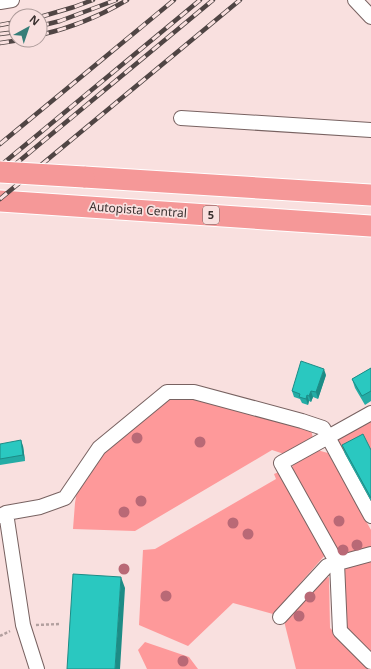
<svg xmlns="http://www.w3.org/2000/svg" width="371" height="669" font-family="'Noto Sans',sans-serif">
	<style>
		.green { fill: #fe999a }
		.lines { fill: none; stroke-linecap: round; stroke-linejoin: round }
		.minor-casing { stroke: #786261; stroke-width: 16 }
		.highway-casing { stroke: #fff; stroke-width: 23 }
		.path { stroke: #b3a09f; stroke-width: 2.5; stroke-dasharray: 3 2; stroke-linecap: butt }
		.minor { stroke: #fff; stroke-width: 14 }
		.highway { stroke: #f59898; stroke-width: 21 }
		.rail-casing { stroke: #504544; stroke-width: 4.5 }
		.rail { stroke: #f9e0df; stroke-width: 3; stroke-dasharray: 9; stroke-linecap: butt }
		.highway-bridge-casing { stroke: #fff; stroke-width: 23; stroke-linecap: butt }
		.highway-bridge { stroke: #f59898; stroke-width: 21 }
		.tree { fill: #b96976 }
		.wall { fill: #24aca5 }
		.shaded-wall { fill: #1d8c86 }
		.building { fill: #2ac8c0; stroke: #1d8c86 }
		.labels { text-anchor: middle; stroke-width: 3.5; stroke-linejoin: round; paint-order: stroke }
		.shield { fill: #f9e0df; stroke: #736564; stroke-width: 1 }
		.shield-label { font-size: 11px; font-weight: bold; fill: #39302f }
		.street-label { font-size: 12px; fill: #39302f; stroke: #f9e0df }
	</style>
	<rect width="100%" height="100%" fill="#f9e0df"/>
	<path class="green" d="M180 394 311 430 313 438 284 454 272 450 135 531 73 529 75 503 77 490 101 451 171 397Z
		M371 418V453L345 454 336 438Z
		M317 450 328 453 371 530V547L341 558 291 471 293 465Z
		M279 472 326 554 273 614 233 603 188 646 139 625 143 550 155 549 276 479 274 474Z
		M371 559V653L343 627 342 567Z
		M329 577 330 628 371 669H296L284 621 323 579Z
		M145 642 189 657 198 669H147L138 650Z"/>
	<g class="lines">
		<g class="minor-casing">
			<path id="minor" d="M355 0 371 17
				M0 2 12 0
				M181 118 371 130
				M6 513 23 625 37 669
				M0 516 6 513 40 507 65 498 99 448 167 392H194L302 421 323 428 328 437 371 413
				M371 516 328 437 281 463 337 563 340 631 371 662
				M280 617 327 566 371 554"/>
		</g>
		<g class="highway-casing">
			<path id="highway" d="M84 177 371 195
				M0 201 371 226"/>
		</g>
		<path class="path" d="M36 625 60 624
			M0 636 10 631"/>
		<use href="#minor" class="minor"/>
		<use href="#highway" class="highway"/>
		<g class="rail-casing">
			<path id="rail" d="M40 17 74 7 93 0
				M0 25 16 22
				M40 26 60 21 116 0
				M0 34 16 32
				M40 35C71 28 100 16 127 0
				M0 43 20 40
				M0 144 174 0
				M0 166 200 0
				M0 177 213 0
				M0 199 240 0"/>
		</g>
		<use href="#rail" class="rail"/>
		<g class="highway-bridge-casing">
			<path id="highway-bridge" d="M0 172 84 177"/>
		</g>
		<use href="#highway-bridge" class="highway-bridge"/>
	</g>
	<g class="tree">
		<circle cx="137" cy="438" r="5.5"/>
		<circle cx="200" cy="442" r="5.5"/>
		<circle cx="141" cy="501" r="5.5"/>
		<circle cx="124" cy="512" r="5.5"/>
		<circle cx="339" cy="521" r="5.5"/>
		<circle cx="233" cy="523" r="5.5"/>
		<circle cx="248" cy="534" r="5.5"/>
		<circle cx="357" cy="545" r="5.5"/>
		<circle cx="343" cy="550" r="5.5"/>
		<circle cx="124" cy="569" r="5.5"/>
		<circle cx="166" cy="596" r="5.5"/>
		<circle cx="310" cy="597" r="5.5"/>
		<circle cx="299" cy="616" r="5.5"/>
		<circle cx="183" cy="661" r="5.5"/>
	</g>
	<path class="wall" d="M371 368V401L365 405 355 388 352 379Z
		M326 375 318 399 313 397 311 402 309 401 308 405 302 403 300 399 294 397 292 391Z
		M0 444 23 446 25 461 0 465Z
		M342 445 371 450V501L345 454Z"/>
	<path class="shaded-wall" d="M324 369 326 375 318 399 316 392Z
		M311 391 313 397 311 402 309 396Z
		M307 395 309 401 308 405 306 399Z
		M21 440 23 446 25 461 23 455Z
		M121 577 125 588 120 669H115Z"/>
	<path class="building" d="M301 361 324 369 316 392 311 391 309 396 307 395 306 399 299 397 300 394 292 391Z
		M371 368V391L362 396 352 379Z
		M363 434 371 450V498L342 445Z
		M21 440 23 455 0 459V444Z
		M73 574 121 577 115 669H67Z"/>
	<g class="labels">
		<rect class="shield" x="203" y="206" width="16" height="18" rx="3"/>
		<g class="shield-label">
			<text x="211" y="219">5</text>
		</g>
		<g class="street-label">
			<text transform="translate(138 210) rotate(4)" y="4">Autopista Central</text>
		</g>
	</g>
	<g transform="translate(28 28) rotate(40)"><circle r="19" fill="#f9e0df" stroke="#ac9a99"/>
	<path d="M0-3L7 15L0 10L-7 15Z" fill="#367e79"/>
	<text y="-6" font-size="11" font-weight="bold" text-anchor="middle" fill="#39302f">N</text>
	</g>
</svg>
